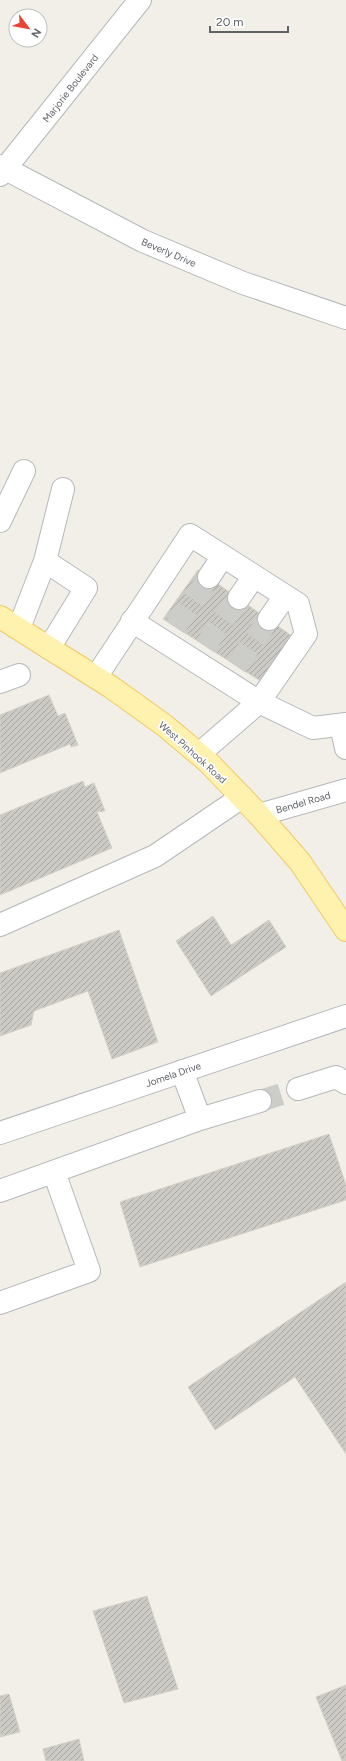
<svg xmlns="http://www.w3.org/2000/svg" width="346" height="1761" font-family="Figtree,sans-serif">
	<style>
		.building { fill: url(#building-hatch); stroke: #d6d1c6 }
		.lines { fill: none; stroke-linecap: round; stroke-linejoin: round }
		.minor-tunnel { stroke: #ccccc8; stroke-width: 22; stroke-dasharray: 22 11; stroke-linecap: butt }
		.minor-casing { stroke: #b5b8bc; stroke-width: 24 }
		.major-casing { stroke: #f2c960; stroke-width: 24 }
		.minor { stroke: #fff; stroke-width: 22 }
		.major { stroke: #fff2af; stroke-width: 22 }
		.labels { text-anchor: middle; stroke-width: 3.5; stroke-linejoin: round; paint-order: stroke }
		.street-label { font-size: 10px; fill: #5f6368; stroke: #fff }
	</style>
	<defs>
		<pattern id="building-hatch" width="6" height="6" patternUnits="userSpaceOnUse"><rect width="6" height="6" fill="#cccac5"/><path d="M-1 1l2-2M0 6l6-6M5 7l2-2" fill="none" stroke="#a9a8a4"/></pattern>
	</defs>
	<rect width="100%" height="100%" fill="#f1efe8"/>
	<path class="building" d="M198 570 292 636 262 682 163 619Z
		M49 695 58 716 65 713 78 745 71 747 70 744 0 773V715Z
		M83 781 85 787 94 783 105 811 97 812 112 848 0 895V815Z
		M213 916 231 945 269 920 286 947 211 996 176 941Z
		M119 930 158 1042 112 1059 88 991 34 1011 31 1025 0 1036V973Z
		M329 1134 346 1185V1200L140 1267 120 1202Z
		M346 1282V1454L295 1377 215 1430 188 1387Z
		M147 1596 178 1689 124 1703 93 1611Z
		M346 1685V1761H342L316 1697Z
		M9 1694 20 1732 0 1737V1696Z
		M79 1739 84 1761H46L43 1749Z"/>
	<g class="lines">
		<path class="minor-tunnel" d="M175 627 209 577
			M205 646 239 598
			M236 666 269 619
			M260 1101 298 1089"/>
		<g class="minor-casing">
			<path id="minor" d="M0 166 143 241 243 283 346 318
				M0 175 140 0
				M0 521 24 471
				M45 561 86 588 49 648
				M209 577 223 556
				M239 598 254 576
				M269 619 285 596
				M132 621 259 702 313 728 346 724
				M19 628 45 561 63 489
				M96 677 190 535 298 604 306 634 259 702 199 754
				M0 682 19 675
				M341 726 346 748
				M259 815 346 790
				M0 925 155 856 242 797
				M182 1071 200 1119 260 1101
				M298 1089 336 1077 346 1083
				M0 1133 346 1016
				M0 1191 200 1119
				M0 1303 89 1271 54 1172"/>
		</g>
		<g class="major-casing">
			<path id="major" d="M0 617 111 687 164 725 208 762 259 815 300 862 346 930"/>
		</g>
		<use href="#minor" class="minor"/>
		<use href="#major" class="major"/>
	</g>
	<g class="labels">
		<g class="street-label">
			<text transform="translate(70 88) rotate(-52)" y="4">Marjorie Boulevard</text>
			<text transform="translate(169 252) rotate(23)" y="4">Beverly Drive</text>
			<text transform="translate(193 752) rotate(42)" y="4">West Pinhook Road</text>
			<text transform="translate(303 802) rotate(-16)" y="4">Bendel Road</text>
			<text transform="translate(173 1074) rotate(-19)" y="4">Jomela Drive</text>
		</g>
	</g>
	<g transform="translate(28 28) rotate(122)"><circle r="19" fill="#ffffff" stroke="#bfc1c3"/>
	<path d="M0-3L7 15L0 10L-7 15Z" fill="#ea4335"/>
	<text y="-6" font-size="11" font-weight="bold" text-anchor="middle" fill="#5f6368">N</text>
	</g>
	<path d="M210 26v6h78v-6" fill="none" stroke="#5f6368" stroke-width="2"/>
	<text x="216" y="26" font-size="12" fill="#5f6368" stroke="#ffffff" stroke-width="3" paint-order="stroke">20 m</text>
</svg>
